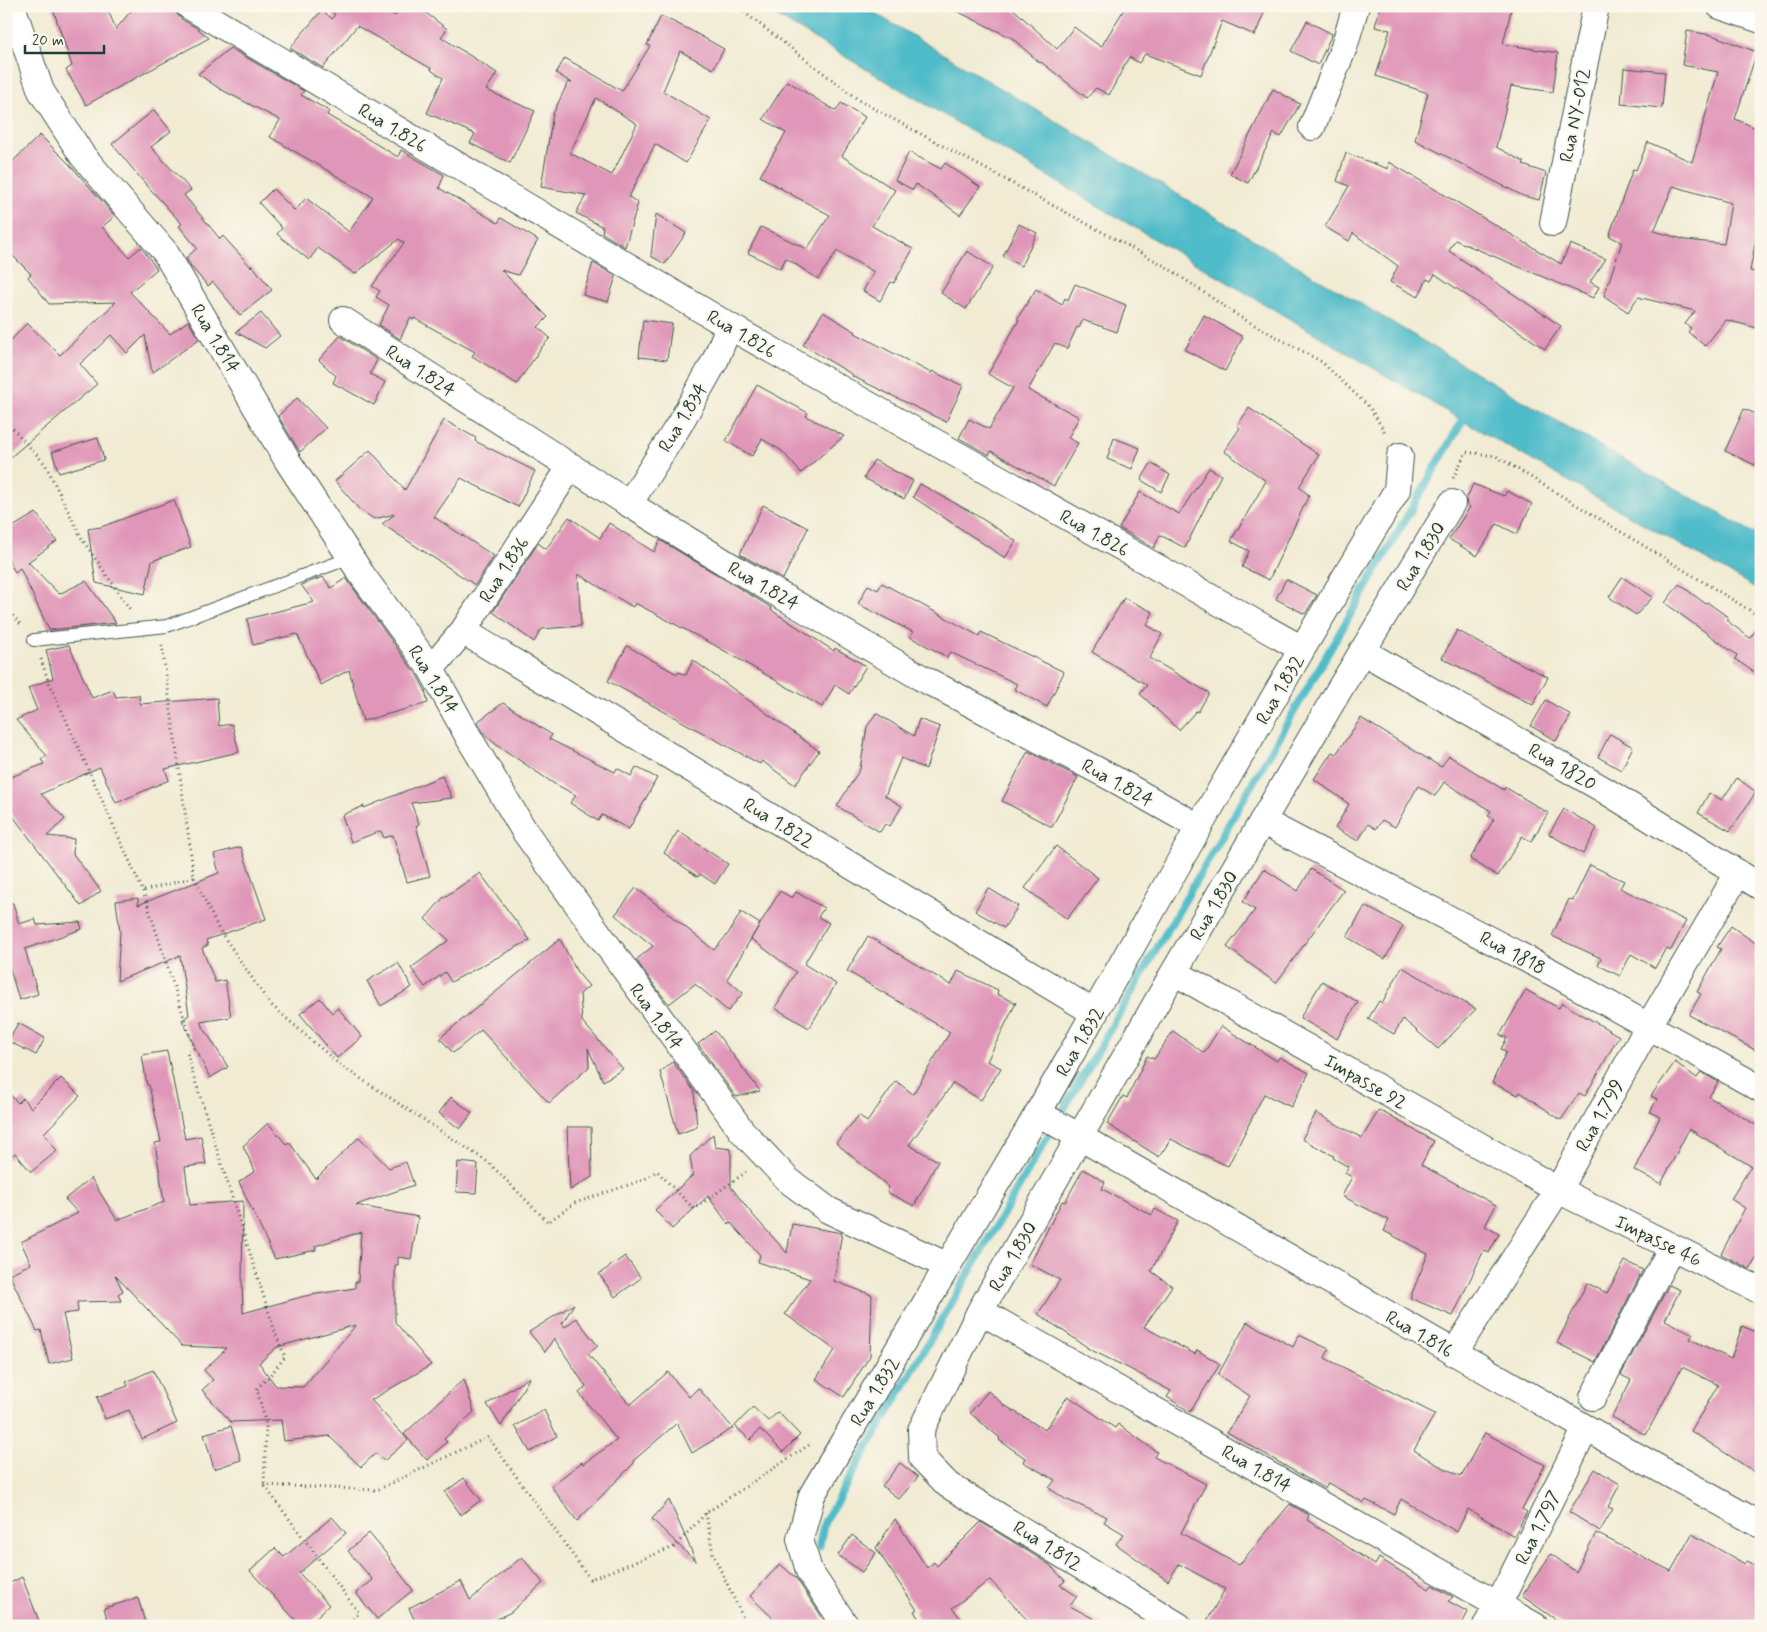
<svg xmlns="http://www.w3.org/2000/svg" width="1767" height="1632" font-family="Mynerve,sans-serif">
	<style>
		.water { fill: #4fbcc9; stroke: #377c7e }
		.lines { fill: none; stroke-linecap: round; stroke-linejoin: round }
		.stream { stroke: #4fbcc9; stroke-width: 8 }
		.building { fill: #e096b8; fill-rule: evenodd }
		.lane-casing { stroke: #3e574c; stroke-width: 14 }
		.street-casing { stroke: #3e574c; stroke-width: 28 }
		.path { stroke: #3e574c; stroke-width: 3; stroke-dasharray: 1 4; stroke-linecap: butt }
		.lane { stroke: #fff; stroke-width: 12 }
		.street { stroke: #fff; stroke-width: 26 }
		.labels { text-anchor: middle; stroke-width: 4; stroke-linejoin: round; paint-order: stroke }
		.street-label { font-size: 19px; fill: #1f3d34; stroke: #fbf7ec }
	</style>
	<rect width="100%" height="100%" fill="#fbf7ec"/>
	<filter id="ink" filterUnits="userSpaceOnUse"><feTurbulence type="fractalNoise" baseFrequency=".02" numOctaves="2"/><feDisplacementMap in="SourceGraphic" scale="10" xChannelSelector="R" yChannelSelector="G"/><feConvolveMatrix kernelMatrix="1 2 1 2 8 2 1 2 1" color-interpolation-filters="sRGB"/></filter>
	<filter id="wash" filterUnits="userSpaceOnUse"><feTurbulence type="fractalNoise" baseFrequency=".0096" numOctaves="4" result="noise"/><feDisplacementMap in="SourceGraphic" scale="20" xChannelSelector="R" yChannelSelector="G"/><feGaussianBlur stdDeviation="1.12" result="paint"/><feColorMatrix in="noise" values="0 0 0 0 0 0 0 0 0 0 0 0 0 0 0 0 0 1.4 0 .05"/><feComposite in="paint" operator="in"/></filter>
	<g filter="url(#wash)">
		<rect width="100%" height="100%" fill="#f1ebd3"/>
		<path class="water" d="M759 6H863L1572 430 1761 537V591L1463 421Z"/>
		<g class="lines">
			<path class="stream" d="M819 1547 824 1523 1467 413"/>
		</g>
		<g id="blocks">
			<path class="building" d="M52 6H106L116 29 135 6H171L181 19 197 28 209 38 86 105 66 70 72 66Z
				M321 6H380L395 16 402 6H417L447 29 441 37 497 73 486 90 535 111 510 163 470 143 475 134 427 113 443 78 431 70 432 69 357 26 323 68 290 48 322 10 332 19 335 14Z
				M946 6H1010L1057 49 1074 27 1101 47 1126 6H1267L1255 35 1222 21 1201 75 1145 54 1139 63 1129 57 1109 95 1096 88 1087 98 1041 62 1040 63 1012 38Z
				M1380 6H1512L1503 44 1558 53 1553 92 1511 86 1496 147 1524 162 1523 165 1546 173 1539 200 1523 196 1415 140 1428 93 1376 76 1390 30 1375 27Z
				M661 16 690 30 724 49 713 69 680 51 663 91 711 120 686 163 655 144 629 197 638 203 625 247 602 233 603 227 576 213 586 195 541 187 553 114 568 82 572 83 556 73 565 58 622 91 650 46 647 45ZM596 98 637 124 612 175 570 153Z
				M1307 21 1332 34 1318 65 1291 51Z
				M1687 31 1712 35 1757 52 1735 119 1761 130V213L1750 271 1761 273V329L1726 320 1705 346 1688 332 1691 328 1685 324 1695 311 1638 297 1628 312 1604 296 1622 242 1609 236 1633 169 1636 170 1648 142 1692 162 1718 72 1682 65ZM1673 186 1731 203 1724 244 1686 240 1654 231Z
				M230 48 304 91 301 95 329 111 327 115 398 157 401 150 444 175 439 188 498 223 501 218 538 240 518 275 501 270 548 317 538 327 550 338 541 348 517 384 472 356 475 352 414 318 413 320 410 318 400 339 379 325 389 305 376 297 380 291 372 286 404 243 399 239 355 274 318 248 309 260 277 234 282 228 259 203 273 189 295 211 306 198 349 232 373 197 270 137 280 120 220 89 198 74Z
				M1624 68 1665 72 1662 108 1621 104Z
				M787 81 836 111 841 103 865 117 842 156 895 190 872 226 913 249 894 283 891 282 880 301 863 291 874 272 837 251 818 279 786 258 780 269 748 253 761 227 807 249 830 215 794 196 760 176 786 133 763 119Z
				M1273 89 1300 104 1281 137 1274 133 1248 183 1230 174Z
				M154 110 171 131 151 147 191 190 184 195 220 239 223 236 251 267 252 265 272 290 240 315 213 282 208 286 192 268 186 258 197 248 179 226 182 224 142 180 112 144Z
				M40 135 70 165 115 216 102 227 129 257 141 247 157 269 130 292 170 334 188 321 199 339 152 373 145 335 127 353 111 335 80 364 97 384 6 461V346L27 323 60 355 116 302 49 304 28 277 31 274 6 249V168Z
				M909 152 941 169 945 163 980 187 960 215 916 184 913 190 895 180Z
				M1346 153 1388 169 1389 162 1561 264 1570 244 1606 259 1590 282 1599 287 1593 298 1455 240 1449 251 1561 326 1545 349 1435 274 1431 281 1427 279 1418 297 1390 282 1398 266 1353 233 1349 241 1325 227 1349 186 1337 181Z
				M656 214 686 233 665 264 651 256Z
				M1019 224 1037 233 1021 266 1003 256Z
				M967 251 993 267 966 309 941 293Z
				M593 263 616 276 608 302 583 295Z
				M1075 284 1126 305 1117 332 1083 320 1079 328 1077 327 1067 349 1055 343 1028 390 1079 417 1068 438 1078 443 1054 486 991 451 989 455 959 438 969 419 989 429 1013 388 988 374 1019 320 1017 319 1036 289 1062 305 1065 298 1068 300Z
				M823 312 856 332 855 333 931 373 932 371 963 386 946 422 852 376 853 375 803 345Z
				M261 313 280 336 265 348 236 332Z
				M1204 315 1243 337 1225 371 1185 350Z
				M643 320 672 324 667 360 639 357Z
				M340 336 377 360 370 374 385 382 374 405 333 383 336 376 319 360Z
				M757 385 808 413 806 416 844 436 801 473 782 451 762 439 752 456 726 441Z
				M297 398 326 428 300 452 278 416Z
				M1249 408 1319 455 1299 487 1309 495 1269 580 1242 567 1249 551 1231 541 1266 481 1224 451 1240 428 1237 426Z
				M1744 409 1761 416V451L1755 465 1725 451Z
				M444 420 476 438 475 441 535 471 518 507 461 478 434 517 494 556 475 585 382 524 395 514 374 519 359 509 335 481 370 450 405 490Z
				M98 438 104 460 59 473 52 452Z
				M1114 438 1140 448 1132 469 1107 459Z
				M874 460 913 481 904 499 864 478Z
				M1151 463 1170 475 1161 492 1141 480Z
				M1209 468 1221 475 1185 548 1160 535 1154 548 1119 528 1140 492 1179 514Z
				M920 484 973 513 1016 541 1005 558 913 497Z
				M1473 484 1504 496 1507 491 1532 504 1517 534 1497 524 1477 556 1449 539 1470 507 1467 505 1466 500Z
				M174 500 191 547 152 561 145 594 96 583 88 529 101 527Z
				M763 505 808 528 783 579 740 554Z
				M36 513 57 541 28 562 59 594 86 581 116 623 49 630 20 568 15 572 6 556V531Z
				M569 517 600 538 609 523 654 552 660 540 772 608 771 610 834 651 835 648 866 666 849 694 835 685 822 707 716 646 635 603 633 607 578 574 581 626 542 629 534 642 493 612 538 543 546 549Z
				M323 577 331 588 346 578 418 677 425 690 428 703 363 721 349 670 321 685 297 634 253 645 247 619 314 602 301 585Z
				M1622 577 1653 597 1636 615 1609 597Z
				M1286 579 1317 595 1305 614 1276 599Z
				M882 583 979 636 981 632 1064 672 1047 707 1014 689 1017 684 950 652 947 657 910 637 913 632 858 604 868 585 878 590Z
				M1679 584 1706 604 1707 602 1728 617 1726 620 1750 638 1761 623V677L1735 659 1737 655 1665 603Z
				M1124 598 1153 612 1147 625 1162 634 1150 658 1209 693 1198 712 1196 711 1179 730 1140 694 1147 685 1092 652Z
				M1457 630 1487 647 1548 677 1533 705 1442 658Z
				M69 645 92 698 113 690 116 697 139 695 140 704 217 698 219 726 232 724 239 752 165 769 169 780 116 803 100 767 41 794 65 819 47 836 74 839 73 854 101 891 81 906 6 807V779L44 764 41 759 47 756 16 720 37 710 28 688 53 678 46 650Z
				M627 646 677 674 679 672 686 675 693 660 819 751 795 785 762 761 760 764 608 681Z
				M1546 700 1571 715 1556 741 1531 726Z
				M503 703 552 735 549 739 615 772 617 768 631 776 636 767 657 778 629 829 602 815 598 821 570 803 576 795 553 783 497 745 485 735 477 722Z
				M876 713 914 736 919 719 940 727 926 769 901 758 885 796 902 806 890 826 885 824 880 832 837 806 860 769 867 727Z
				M1361 718 1441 767 1449 756 1504 790 1505 787 1548 813 1531 842 1522 836 1498 876 1470 859 1494 819 1488 816 1491 811 1444 782 1435 796 1418 786 1395 827 1382 820 1376 829 1368 824 1358 841 1335 828 1349 804 1314 779 1332 752 1336 754Z
				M1610 734 1633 747 1621 770 1598 757Z
				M1028 751 1078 777 1052 827 1002 801Z
				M442 776 452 798 411 803 419 824 416 826 430 876 407 882 393 835 384 838 381 831 351 842 342 815 364 806V808Z
				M1737 778 1756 792 1730 831 1698 813 1709 793 1722 800Z
				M1564 809 1597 828 1583 854 1549 834Z
				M678 831 728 864 715 884 700 874 698 877 664 853Z
				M1056 846 1098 878 1067 919 1025 888Z
				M241 847 266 919 206 940 208 945 202 948 215 982 225 980 231 1017 200 1022 228 1067 210 1078 182 1020 189 1015 180 956 117 981 120 932 116 901 138 898V905L219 873 214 854Z
				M1590 865 1624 881 1620 888 1686 921 1671 950 1666 948 1655 968 1631 954 1620 976 1598 965 1601 958 1552 936 1569 899 1573 900Z
				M1264 869 1298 891 1311 869 1344 890 1276 983 1227 947 1255 910 1243 902Z
				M480 873 530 940 451 982 445 972 425 987 411 968 449 940 425 919 443 898Z
				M636 888 714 950 728 934 741 912 760 924 727 979 743 993 728 1011 695 984 669 1004 660 993 636 960 653 946 615 915Z
				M988 888 1018 906 1004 928 975 911Z
				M780 891 792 898 796 892 824 908 818 917 829 923 804 964 836 984 809 1028 775 1008 796 972 751 939Z
				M6 903H13L19 924 35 919 37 925 80 922 82 929 25 949 38 994 19 1000 6 955Z
				M1365 906 1403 926 1385 959 1347 937Z
				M1731 926 1761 947V1053L1689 1015 1701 994 1697 992 1721 949 1717 947Z
				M868 936 951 985 958 971 998 990 997 994 1016 1003 987 1061 1001 1068 981 1100 953 1083 909 1145 938 1161 914 1206 887 1192 889 1187 836 1143 859 1115 867 1122 896 1081 913 1094 950 1032 847 971Z
				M560 939 577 972 589 986 580 994 582 1021 623 1069 603 1081 588 1048 589 1067 549 1103 481 1030 453 1053 440 1038Z
				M398 963 412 987 381 1006 367 981Z
				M1402 967 1476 1009 1438 1049 1403 1019 1394 1034 1368 1019 1379 1001 1382 1003Z
				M1322 981 1358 1002 1337 1039 1300 1018Z
				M1526 990 1559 1008 1562 1003 1619 1036 1585 1096 1579 1093 1561 1120 1520 1092 1518 1095 1492 1083 1506 1052 1501 1049 1507 1038 1500 1035Z
				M320 998 332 1013 338 1008 362 1037 337 1058 300 1014Z
				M18 1023 45 1038 36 1055 8 1041Z
				M1221 1026 1277 1061 1279 1057 1309 1073 1291 1107 1264 1094 1228 1166 1202 1154V1155L1171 1139 1159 1157 1107 1124 1123 1096 1127 1098 1147 1056 1154 1059 1173 1031 1204 1053Z
				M715 1031 760 1091 736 1097 698 1044Z
				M167 1051 185 1139 201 1136 206 1164 185 1167 190 1205 243 1201 242 1282 243 1313 305 1296 355 1288V1282H358L361 1232 315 1246 316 1250 275 1259 239 1182 255 1171 243 1146 268 1123 286 1144 289 1142 316 1179 359 1137 389 1168 406 1162 414 1185 356 1205 418 1217 411 1259 398 1257V1265H395V1322L431 1365 371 1400 408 1440 384 1461 376 1453 361 1467 329 1436 284 1441 281 1420 231 1422 202 1390 213 1380 204 1370 227 1348 182 1346 115 1275 123 1291 118 1294 121 1301 77 1302 78 1312 63 1314 73 1358 49 1364 41 1330 37 1331 9 1274 31 1264 21 1242 78 1213 65 1199 91 1178 117 1220 164 1202 155 1143 161 1142 149 1085H147L142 1055ZM356 1325 303 1387 276 1386 259 1363 277 1347Z
				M673 1062 694 1091 697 1127 678 1134 660 1072Z
				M1675 1062 1697 1078 1701 1072 1718 1082 1709 1097 1761 1128V1249L1750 1269 1721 1254 1745 1208 1731 1199 1751 1166 1689 1129 1661 1184 1634 1170 1660 1117 1650 1112 1657 1099 1651 1096Z
				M61 1078 80 1096 44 1133 57 1151 31 1172 15 1153 6 1161V1090L18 1103 23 1098 31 1108Z
				M451 1097 472 1113 460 1129 439 1113Z
				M1379 1110 1434 1141 1421 1165 1496 1205 1485 1226 1499 1234 1489 1253 1484 1250 1453 1316 1410 1298 1428 1254 1384 1231 1389 1220 1342 1196 1352 1177 1345 1173 1349 1167 1333 1158 1334 1156 1302 1139 1316 1113 1362 1138Z
				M567 1127H591L592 1177 570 1190Z
				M713 1134 715 1147 731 1149V1187L752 1214 787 1253 792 1224 842 1233 834 1281 872 1295 870 1356 844 1397 816 1379 835 1350 785 1314 810 1279 758 1262 760 1255 731 1223 729 1225 708 1196 672 1229 655 1210 693 1175 690 1156Z
				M458 1162 478 1164 476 1193 456 1192Z
				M1083 1169 1105 1182 1102 1189 1152 1215 1155 1209 1178 1221 1151 1271 1172 1286 1144 1327 1195 1354 1197 1350 1220 1364 1190 1412 1167 1397 1171 1391 1128 1368 1087 1348V1347L1038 1314 1060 1280 1030 1264 1062 1201 1065 1202Z
				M625 1256 641 1278 615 1297 599 1274Z
				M1625 1261 1643 1270 1595 1362 1557 1343 1587 1283 1607 1293Z
				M1669 1285 1680 1290 1665 1320 1693 1334 1690 1339 1731 1359 1742 1326 1761 1334V1476L1691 1431 1718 1385 1682 1367 1646 1435 1612 1417 1631 1380 1621 1375Z
				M574 1304 562 1324 565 1327 576 1318 598 1346 588 1354 630 1405 668 1372 689 1397 698 1388 733 1428 692 1453 677 1423 633 1461 634 1463 577 1521 551 1486 582 1462 583 1464 617 1440 579 1393 586 1387 554 1338 545 1352 529 1332Z
				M1247 1322 1293 1347 1299 1335 1329 1349 1325 1358 1435 1414 1414 1450 1434 1463 1461 1476 1485 1433 1545 1465 1522 1509 1527 1512 1514 1536 1468 1509 1457 1532 1401 1499 1394 1514 1366 1500 1364 1503 1328 1483 1325 1489 1227 1432 1250 1396 1218 1375Z
				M153 1370 177 1423 142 1439 129 1410 105 1419 97 1397 128 1386 126 1382Z
				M530 1377 501 1426 487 1404Z
				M464 1379 474 1412 444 1439 447 1442 427 1460 404 1434Z
				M988 1391 1004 1405 1045 1430 1068 1396 1115 1428 1118 1424 1157 1452 1154 1457 1206 1484 1181 1533 1239 1565 1290 1504 1309 1515 1307 1520 1375 1565 1379 1558 1429 1589 1432 1585 1453 1597 1448 1601 1468 1612 1461 1626H1204L1225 1589 1179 1564 1168 1581 1116 1544 1124 1534 1104 1522 1107 1517 1065 1499 1049 1488 1055 1480 1023 1462 1025 1458 999 1440 1000 1438 970 1413Z
				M753 1407 768 1421 778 1412 800 1435 783 1452 760 1429 750 1440 735 1426Z
				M544 1410 557 1436 530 1452 515 1426Z
				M231 1426 241 1460 214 1469 204 1434Z
				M900 1463 918 1477 899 1499 882 1486Z
				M1595 1469 1620 1484 1608 1507 1613 1509 1600 1531 1569 1512Z
				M464 1478 481 1500 461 1515 445 1492Z
				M669 1500 696 1561H695L652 1519Z
				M332 1517 346 1533 299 1573 329 1605 307 1626H301L250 1571 275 1548 284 1557Z
				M895 1519 927 1568 934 1562 937 1566 981 1522 1050 1565 1065 1581 1060 1585 1077 1596 1070 1606 1107 1626H1033L990 1580 952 1608 967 1626H923L914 1611 917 1610 876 1548Z
				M369 1533 390 1558 389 1559 413 1590 377 1619 356 1593 373 1580 348 1551Z
				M1596 1533 1671 1571 1692 1534 1745 1564 1747 1561 1761 1568V1626H1565L1522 1596 1551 1554 1576 1572Z
				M852 1535 876 1553 862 1572 838 1555Z
				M522 1557 543 1583 511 1612 483 1626H417L409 1608 461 1581 470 1600Z
				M780 1564 796 1578 828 1626H781L750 1596Z
				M22 1577 41 1626H10L6 1615V1585Z
				M138 1598 146 1626H109L104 1608Z"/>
		</g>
	</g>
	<g filter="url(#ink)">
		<use href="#blocks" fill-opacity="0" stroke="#3e574c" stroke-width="1"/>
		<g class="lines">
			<g class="lane-casing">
				<path id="lane" d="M34 640 167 626 350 558"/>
			</g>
			<g class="street-casing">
				<path id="street" d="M12 6 41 91 82 155 165 252 287 460 362 575 431 669 469 738 525 832 742 1131 788 1180 828 1210 948 1266
					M189 6 729 326 1302 649
					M1720 6 1761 20
					M1312 127 1344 47 1356 6
					M1553 223 1596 6
					M343 320 629 504 729 565 920 677 1114 779 1199 827
					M629 504 679 425 715 361 729 326
					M463 631 1095 1013
					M1362 651 1606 791 1761 887
					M431 669 463 631 571 466
					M1262 821 1557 975 1761 1089
					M1174 972 1558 1190 1761 1291
					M1038 1113 1586 1428 1761 1525
					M980 1311 1535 1626
					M1454 1353 1558 1190 1648 1027 1738 873
					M1593 1397 1672 1247
					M846 1626 809 1571 800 1539 812 1495 1038 1113 1199 827 1302 649 1397 490 1400 456
					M1179 1626 948 1485 922 1458 921 1430 980 1311 1174 972 1339 690 1452 503
					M1486 1626 1498 1605 1586 1428"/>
			</g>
			<path class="path" d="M736 6 860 101 1165 266 1240 317 1322 362 1370 408 1386 434
				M6 421 45 464 82 539 131 611
				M1453 478 1466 452 1496 456 1761 617
				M6 608 22 626
				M162 645 194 877 218 928 269 1003 340 1065 488 1162 548 1222 575 1203 643 1180 657 1171 694 1209 746 1172
				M41 659 48 680 143 891 194 877
				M143 891 194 1048 187 1052 192 1071 276 1335 285 1357 273 1372 257 1389 266 1425 264 1485 359 1613 347 1626
				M264 1485 377 1490 488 1437 590 1579 674 1547 706 1513 809 1445
				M706 1513 713 1554 747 1626"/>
			<use href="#lane" class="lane"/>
			<use href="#street" class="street"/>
		</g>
	</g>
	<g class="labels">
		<g class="street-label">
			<text transform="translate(1574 115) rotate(-79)" y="7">Rua NY-012</text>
			<text transform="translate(393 127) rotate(31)" y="7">Rua 1.826</text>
			<text transform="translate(742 333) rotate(30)" y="7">Rua 1.826</text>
			<text transform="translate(216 338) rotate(59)" y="7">Rua 1.814</text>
			<text transform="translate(421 370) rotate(33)" y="7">Rua 1.824</text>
			<text transform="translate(682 417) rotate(-59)" y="7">Rua 1.834</text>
			<text transform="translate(1095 532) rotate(29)" y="7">Rua 1.826</text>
			<text transform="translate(1420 556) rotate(-59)" y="7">Rua 1.830</text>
			<text transform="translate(503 569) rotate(-57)" y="7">Rua 1.836</text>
			<text transform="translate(764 585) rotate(30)" y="7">Rua 1.824</text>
			<text transform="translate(434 679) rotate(58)" y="7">Rua 1.814</text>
			<text transform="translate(1279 689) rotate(-60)" y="7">Rua 1.832</text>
			<text transform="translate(1563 766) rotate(30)" y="7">Rua 1820</text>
			<text transform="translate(1118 782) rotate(29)" y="7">Rua 1.824</text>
			<text transform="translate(779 822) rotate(31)" y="7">Rua 1.822</text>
			<text transform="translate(1213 905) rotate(-60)" y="7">Rua 1.830</text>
			<text transform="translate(1513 952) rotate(28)" y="7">Rua 1818</text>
			<text transform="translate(657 1016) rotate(54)" y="7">Rua 1.814</text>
			<text transform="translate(1079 1041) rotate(-60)" y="7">Rua 1.832</text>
			<text transform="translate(1366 1081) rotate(30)" y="7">Impasse 92</text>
			<text transform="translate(1599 1115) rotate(-61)" y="7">Rua 1.799</text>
			<text transform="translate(1659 1240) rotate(26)" y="7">Impasse 46</text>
			<text transform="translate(1012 1256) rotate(-60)" y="7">Rua 1.830</text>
			<text transform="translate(1420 1333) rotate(30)" y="7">Rua 1.816</text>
			<text transform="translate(874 1391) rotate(-59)" y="7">Rua 1.832</text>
			<text transform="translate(1257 1468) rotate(30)" y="7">Rua 1.814</text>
			<text transform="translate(1537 1527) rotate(-64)" y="7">Rua 1.797</text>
			<text transform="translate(1048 1545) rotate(32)" y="7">Rua 1.812</text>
		</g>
	</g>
	<rect width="1767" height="1632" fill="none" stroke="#fbf7ec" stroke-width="25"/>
	<path d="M25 45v8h79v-8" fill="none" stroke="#1f3d34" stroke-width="2.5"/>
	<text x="32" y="45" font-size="15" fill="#1f3d34" stroke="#fbf7ec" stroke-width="4" paint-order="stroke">20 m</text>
</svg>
